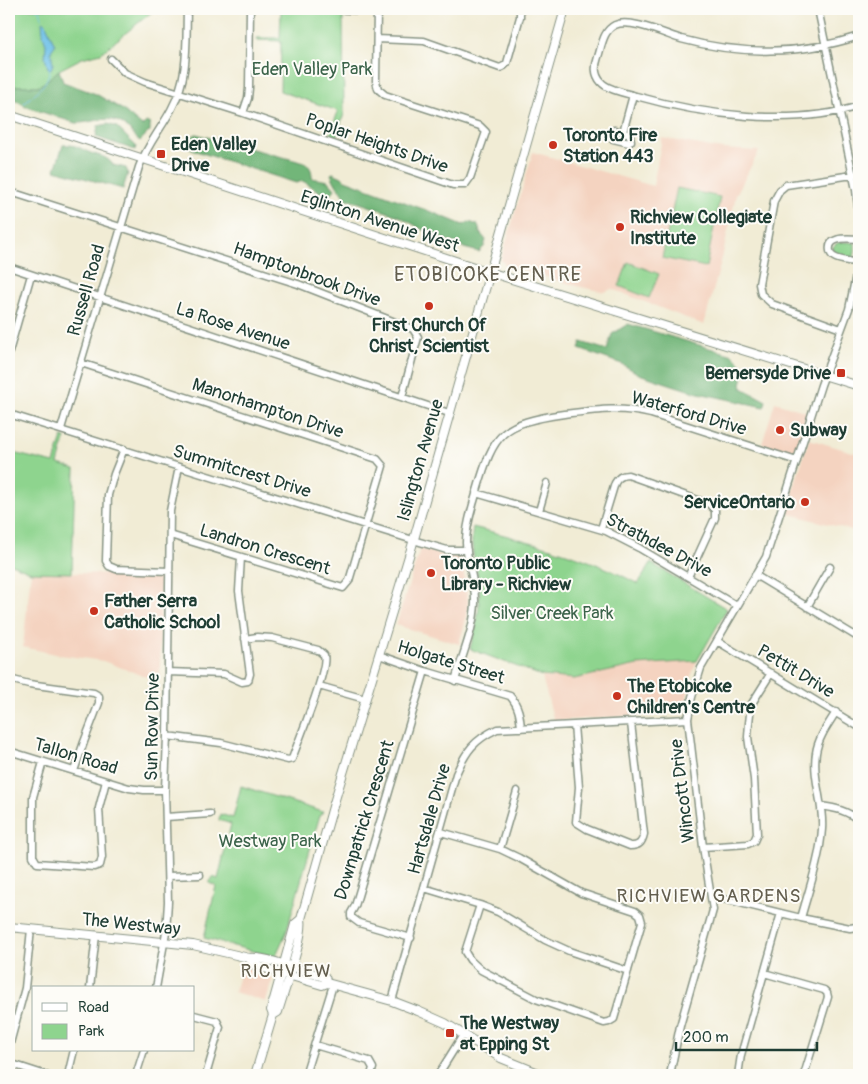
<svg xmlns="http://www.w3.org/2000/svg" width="868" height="1084" font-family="Pangolin,sans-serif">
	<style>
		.built { fill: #f4d3c0 }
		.green { fill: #8ed48e; stroke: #568861 }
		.forest { fill: #72b679; stroke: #487a56 }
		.water { fill: #6cc0e8; stroke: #467e8e }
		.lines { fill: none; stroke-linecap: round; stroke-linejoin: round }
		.stream { stroke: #6cc0e8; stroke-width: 1 }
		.minor-casing { stroke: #889484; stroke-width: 9 }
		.major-casing { stroke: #889484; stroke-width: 10 }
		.minor { stroke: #fff; stroke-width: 6 }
		.major { stroke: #fff; stroke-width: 8 }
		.poi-dot { fill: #c8321e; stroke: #fdfcf7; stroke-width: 2 }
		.labels { text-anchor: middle; stroke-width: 4; stroke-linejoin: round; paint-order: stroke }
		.park-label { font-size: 18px; fill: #3b634a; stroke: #fdfcf7 }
		.poi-label { font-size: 18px; font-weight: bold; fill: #1f3d34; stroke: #fdfcf7; text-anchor: start }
		.street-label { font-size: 18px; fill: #1f3d34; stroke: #fdfcf7 }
		.neighbourhood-label { font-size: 19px; letter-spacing: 1px; fill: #635e4e; stroke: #fdfcf7 }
		.quarter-label { font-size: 20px; letter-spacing: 1px; fill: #635e4e; stroke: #fdfcf7 }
	</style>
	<rect width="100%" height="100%" fill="#fdfcf7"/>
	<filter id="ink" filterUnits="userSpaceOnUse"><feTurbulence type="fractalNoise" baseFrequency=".02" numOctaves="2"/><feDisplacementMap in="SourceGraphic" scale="10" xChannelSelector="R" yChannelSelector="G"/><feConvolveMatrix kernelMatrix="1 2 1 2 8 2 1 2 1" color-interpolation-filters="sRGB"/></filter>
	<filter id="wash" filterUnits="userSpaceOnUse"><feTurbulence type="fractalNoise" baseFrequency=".0096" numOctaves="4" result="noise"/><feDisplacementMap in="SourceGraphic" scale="20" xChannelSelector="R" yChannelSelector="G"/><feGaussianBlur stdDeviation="1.12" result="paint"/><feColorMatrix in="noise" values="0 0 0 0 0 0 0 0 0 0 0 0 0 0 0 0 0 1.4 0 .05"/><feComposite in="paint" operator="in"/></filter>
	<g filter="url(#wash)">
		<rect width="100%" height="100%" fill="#f1ecd5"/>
		<path class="built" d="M662 138 722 149 759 151 736 195 722 258 704 325 612 289 604 292 577 286 506 265 501 260 533 152 653 186Z
			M775 402 807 412 794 453 762 444Z
			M809 439 859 454V532L786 513Z
			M420 549 443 555 461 556 468 601 467 616 459 644 396 625Z
			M31 572 160 575V682L103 661 60 655 23 647Z
			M697 661 691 676 684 712 554 721 542 677 574 679 637 665Z
			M242 966 271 976 272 981 266 1002 234 992Z"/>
		<path class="green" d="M9 9H153V11L101 53 82 58 59 70 40 86H15L9 83Z
			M281 9H310L319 13 343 16 344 114 336 137 330 135 338 111 280 91 281 41 256 40V38H280Z
			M677 188 720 197 706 267 662 258Z
			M847 242 855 243V252L853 260 835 256 832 249C835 242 840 242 847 242Z
			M628 262 659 274 649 298 619 286Z
			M62 437 65 438 58 464 75 469 72 573 31 572 9 563V452L54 463Z
			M473 527C531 542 586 555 638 584L651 563 727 609 697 661 637 665 574 679 542 676 470 649C475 629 481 609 479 588 477 565 469 551 473 527Z
			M241 786 323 812 320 815 286 933 275 957 204 938 216 886 209 883 213 877 218 879 231 824 219 820 220 814 233 818Z"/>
		<path class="forest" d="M59 70 63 82 96 94 123 110 142 126 146 122 150 124V131L140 141C133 136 127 125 119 122 104 115 90 124 75 123L27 107 14 99 9 101V83L15 86H40Z
			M108 124 117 127 136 146 135 150 96 137 98 126Z
			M196 134 305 163C311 167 312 171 312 178L328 181 335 189 331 194 320 192 303 181 296 183 196 151 187 146 186 143 188 139Z
			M63 145C77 144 80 149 91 153 100 156 107 156 113 165L126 168 128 173 123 189 55 170Z
			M333 173 342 177 345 180 434 213 463 225 469 222 478 225 480 233 486 240 484 247 479 252 464 248 458 244 430 234 399 216 345 198C340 190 334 183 331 174Z
			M628 324 733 355 745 368 741 384 742 388 766 401 764 407 694 392 639 374 622 364 579 349 581 342 607 350 612 334Z"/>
		<path class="water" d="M42 21 45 22 55 45 51 51 53 64 51 69 48 68 45 58 46 44 43 35Z"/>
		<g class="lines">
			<path class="stream" d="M36 9 40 10 43 22
				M24 103C36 92 49 85 50 67"/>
		</g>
	</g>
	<g filter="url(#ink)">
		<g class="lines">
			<g class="minor-casing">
				<path id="minor" d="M326 9 377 11
					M818 9 856 190 859 216
					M859 36C802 55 739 55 681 39 665 34 630 18 615 25 603 31 602 45 598 57 595 66 594 74 601 82 608 90 625 93 636 96 703 115 791 127 859 106
					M377 39 424 41 500 68 504 66 507 63 520 17V9
					M111 59 125 73 145 82 243 113 453 185H465L470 178 486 132 480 126 385 95 378 89 376 81 377 9
					M243 113 248 98 249 88 250 9
					M623 132 630 135 631 141 629 143 613 139 611 134 614 130 623 132 633 95
					M17 194 298 284 413 329 418 337 402 397
					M858 263C851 261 840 261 834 257 832 256 830 253 830 251 827 235 850 239 859 239
					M9 267 449 413
					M841 329 772 304 761 294 759 284 774 201 780 190 786 185 859 174
					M9 352 31 275
					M81 363 377 459 383 466 349 581 343 588 170 535
					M9 414 413 540 447 550H467
					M61 429 139 167C147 145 161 129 171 110 189 77 186 45 187 9
					M124 449 114 474 108 495 106 561 109 566 116 569 169 571
					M476 493 606 531 639 548 737 606
					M539 511 547 483
					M601 529 615 483C618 477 622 475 628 475L709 504 715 510V518L688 577
					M755 575 859 638
					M807 607 830 567
					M717 641 859 727
					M379 655 425 671 510 696C519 706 520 716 521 728
					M168 672 224 674 242 682 248 681 250 674 239 591 241 557
					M9 679 29 684 94 693 99 696V703L84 742 74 771
					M455 681C462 655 474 630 475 603 476 583 467 563 466 543 466 526 472 508 477 491 494 432 502 423 564 414 596 410 620 406 651 414L797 461
					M319 686 365 699
					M574 725 579 787 576 822 587 829 630 846C639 846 642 843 644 834L631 723
					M167 736 221 743 288 760 292 759C298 741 329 669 324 655L318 650 272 638 257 637 245 639
					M9 751 129 788 144 790H165
					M43 762 33 797V856L37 863 94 867 100 865 102 857 99 808 106 781
					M821 806C835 808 849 811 859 821
					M166 817 210 814
					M441 832 500 849 519 858 581 893 635 911 640 915 642 922 614 1019 609 1022 604 1023 536 999 481 970 470 960 465 952 480 905
					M703 847 748 844 754 841 757 834 754 779 748 737 749 723 751 705 771 673
					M500 849 517 791
					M168 876 200 875
					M424 888 480 905 498 912 545 940 569 951 628 971
					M711 896 801 918 850 928 856 927 859 922
					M801 918C809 889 820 859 822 829 824 804 812 778 816 753 818 738 828 725 836 712
					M411 938 359 923 351 917V913L355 906 425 671
					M764 973 824 990 827 993 828 997 804 1075
					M90 988 96 935
					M156 988 166 932 168 902 165 790 167 736 170 511 179 467
					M392 1001 456 774C466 751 474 740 497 729L688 719
					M194 1015 217 1021 220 1027 206 1075
					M315 1045 369 1061 373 1068 371 1075
					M9 1047 25 988 31 929
					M9 1063 46 1075
					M68 1075 74 1050
					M136 1075 144 1050
					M305 1075 333 985
					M438 1075 463 1035
					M670 1075 680 1026 713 910 703 847 688 719 692 697 701 668 766 557 821 385 849 309 855 280 859 251
					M738 1075 741 1055 781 913"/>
			</g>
			<g class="major-casing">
				<path id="major" d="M9 115 489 272 859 386
					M9 927 193 945 249 958C265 956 307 972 325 977L327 983
					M249 958 254 965 322 985 327 983 392 1001 418 1011 445 1023 501 1058 543 1075
					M273 1015 278 1012C283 994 305 934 301 919L334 803 412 546 565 9
					M255 1075 273 1015 271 1010 295 924 301 919"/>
			</g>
			<use href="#minor" class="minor"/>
			<use href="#major" class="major"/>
		</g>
	</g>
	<g class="poi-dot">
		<circle cx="553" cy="145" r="5"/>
		<rect x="156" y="149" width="10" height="10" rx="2.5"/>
		<circle cx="620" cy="227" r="5"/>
		<circle cx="429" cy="306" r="5"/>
		<rect x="836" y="368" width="10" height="10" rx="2.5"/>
		<circle cx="780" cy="430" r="5"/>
		<circle cx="805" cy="502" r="5"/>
		<circle cx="431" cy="573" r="5"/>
		<circle cx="94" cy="611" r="5"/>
		<circle cx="617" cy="696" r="5"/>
		<rect x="445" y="1028" width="10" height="10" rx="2.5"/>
	</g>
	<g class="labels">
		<g class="park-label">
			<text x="312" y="75">Eden Valley Park</text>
			<text x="552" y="619">Silver Creek Park</text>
			<text x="270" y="847">Westway Park</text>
		</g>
		<g class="poi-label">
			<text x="563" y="141">Toronto Fire<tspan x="563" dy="21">Station 443</tspan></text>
			<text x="171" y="150">Eden Valley<tspan x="171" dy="21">Drive</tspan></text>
			<text x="630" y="223">Richview Collegiate<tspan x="630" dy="21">Institute</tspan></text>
			<text x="429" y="331" text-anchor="middle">First Church Of<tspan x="429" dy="21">Christ, Scientist</tspan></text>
			<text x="831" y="379" text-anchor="end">Bemersyde Drive</text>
			<text x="790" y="436">Subway</text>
			<text x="795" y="508" text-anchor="end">ServiceOntario</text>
			<text x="441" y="569">Toronto Public<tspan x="441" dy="21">Library - Richview</tspan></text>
			<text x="104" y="607">Father Serra<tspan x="104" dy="21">Catholic School</tspan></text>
			<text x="627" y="692">The Etobicoke<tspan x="627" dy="21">Children's Centre</tspan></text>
			<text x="460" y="1029">The Westway<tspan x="460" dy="21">at Epping St</tspan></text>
		</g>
		<g class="street-label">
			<text transform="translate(377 143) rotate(19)" y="6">Poplar Heights Drive</text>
			<text transform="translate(380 221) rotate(18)" y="6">Eglinton Avenue West</text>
			<text transform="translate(307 274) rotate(20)" y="6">Hamptonbrook Drive</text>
			<text transform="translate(86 290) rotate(-74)" y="6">Russell Road</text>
			<text transform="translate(233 326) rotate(18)" y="6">La Rose Avenue</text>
			<text transform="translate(268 408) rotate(18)" y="6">Manorhampton Drive</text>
			<text transform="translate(689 413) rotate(16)" y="6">Waterford Drive</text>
			<text transform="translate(420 460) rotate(-74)" y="6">Islington Avenue</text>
			<text transform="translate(242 471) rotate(17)" y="6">Summitcrest Drive</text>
			<text transform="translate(659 545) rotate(28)" y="6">Strathdee Drive</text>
			<text transform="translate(265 549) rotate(17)" y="6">Landron Crescent</text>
			<text transform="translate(451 662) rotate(17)" y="6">Holgate Street</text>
			<text transform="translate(796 671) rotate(31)" y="6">Pettit Drive</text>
			<text transform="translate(152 727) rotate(-89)" y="6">Sun Row Drive</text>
			<text transform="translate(76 756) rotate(17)" y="6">Tallon Road</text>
			<text transform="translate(682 791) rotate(-97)" y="6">Wincott Drive</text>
			<text transform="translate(429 819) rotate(-74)" y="6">Hartsdale Drive</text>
			<text transform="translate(364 820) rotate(-73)" y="6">Downpatrick Crescent</text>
			<text transform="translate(131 924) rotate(6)" y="6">The Westway</text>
		</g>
		<g class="neighbourhood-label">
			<text x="709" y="902">RICHVIEW GARDENS</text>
			<text x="286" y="977">RICHVIEW</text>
		</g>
		<g class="quarter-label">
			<text x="488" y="281">ETOBICOKE CENTRE</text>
		</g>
	</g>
	<rect width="868" height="1084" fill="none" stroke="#fdfcf7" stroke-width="30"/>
	<rect x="32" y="986" width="162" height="65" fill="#fdfcf7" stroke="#a4b0a9"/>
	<rect x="42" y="1003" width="25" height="8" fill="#ffffff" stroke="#a4b0a9"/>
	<text x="78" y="1012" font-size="15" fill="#1f3d34">Road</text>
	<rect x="42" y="1024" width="25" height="15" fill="#8ed48e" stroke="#a4b0a9"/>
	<text x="78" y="1036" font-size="15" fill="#1f3d34">Park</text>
	<path d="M676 1042v8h141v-8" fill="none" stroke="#1f3d34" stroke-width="2.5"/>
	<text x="683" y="1042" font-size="15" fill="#1f3d34" stroke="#fdfcf7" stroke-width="4" paint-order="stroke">200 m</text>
</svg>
